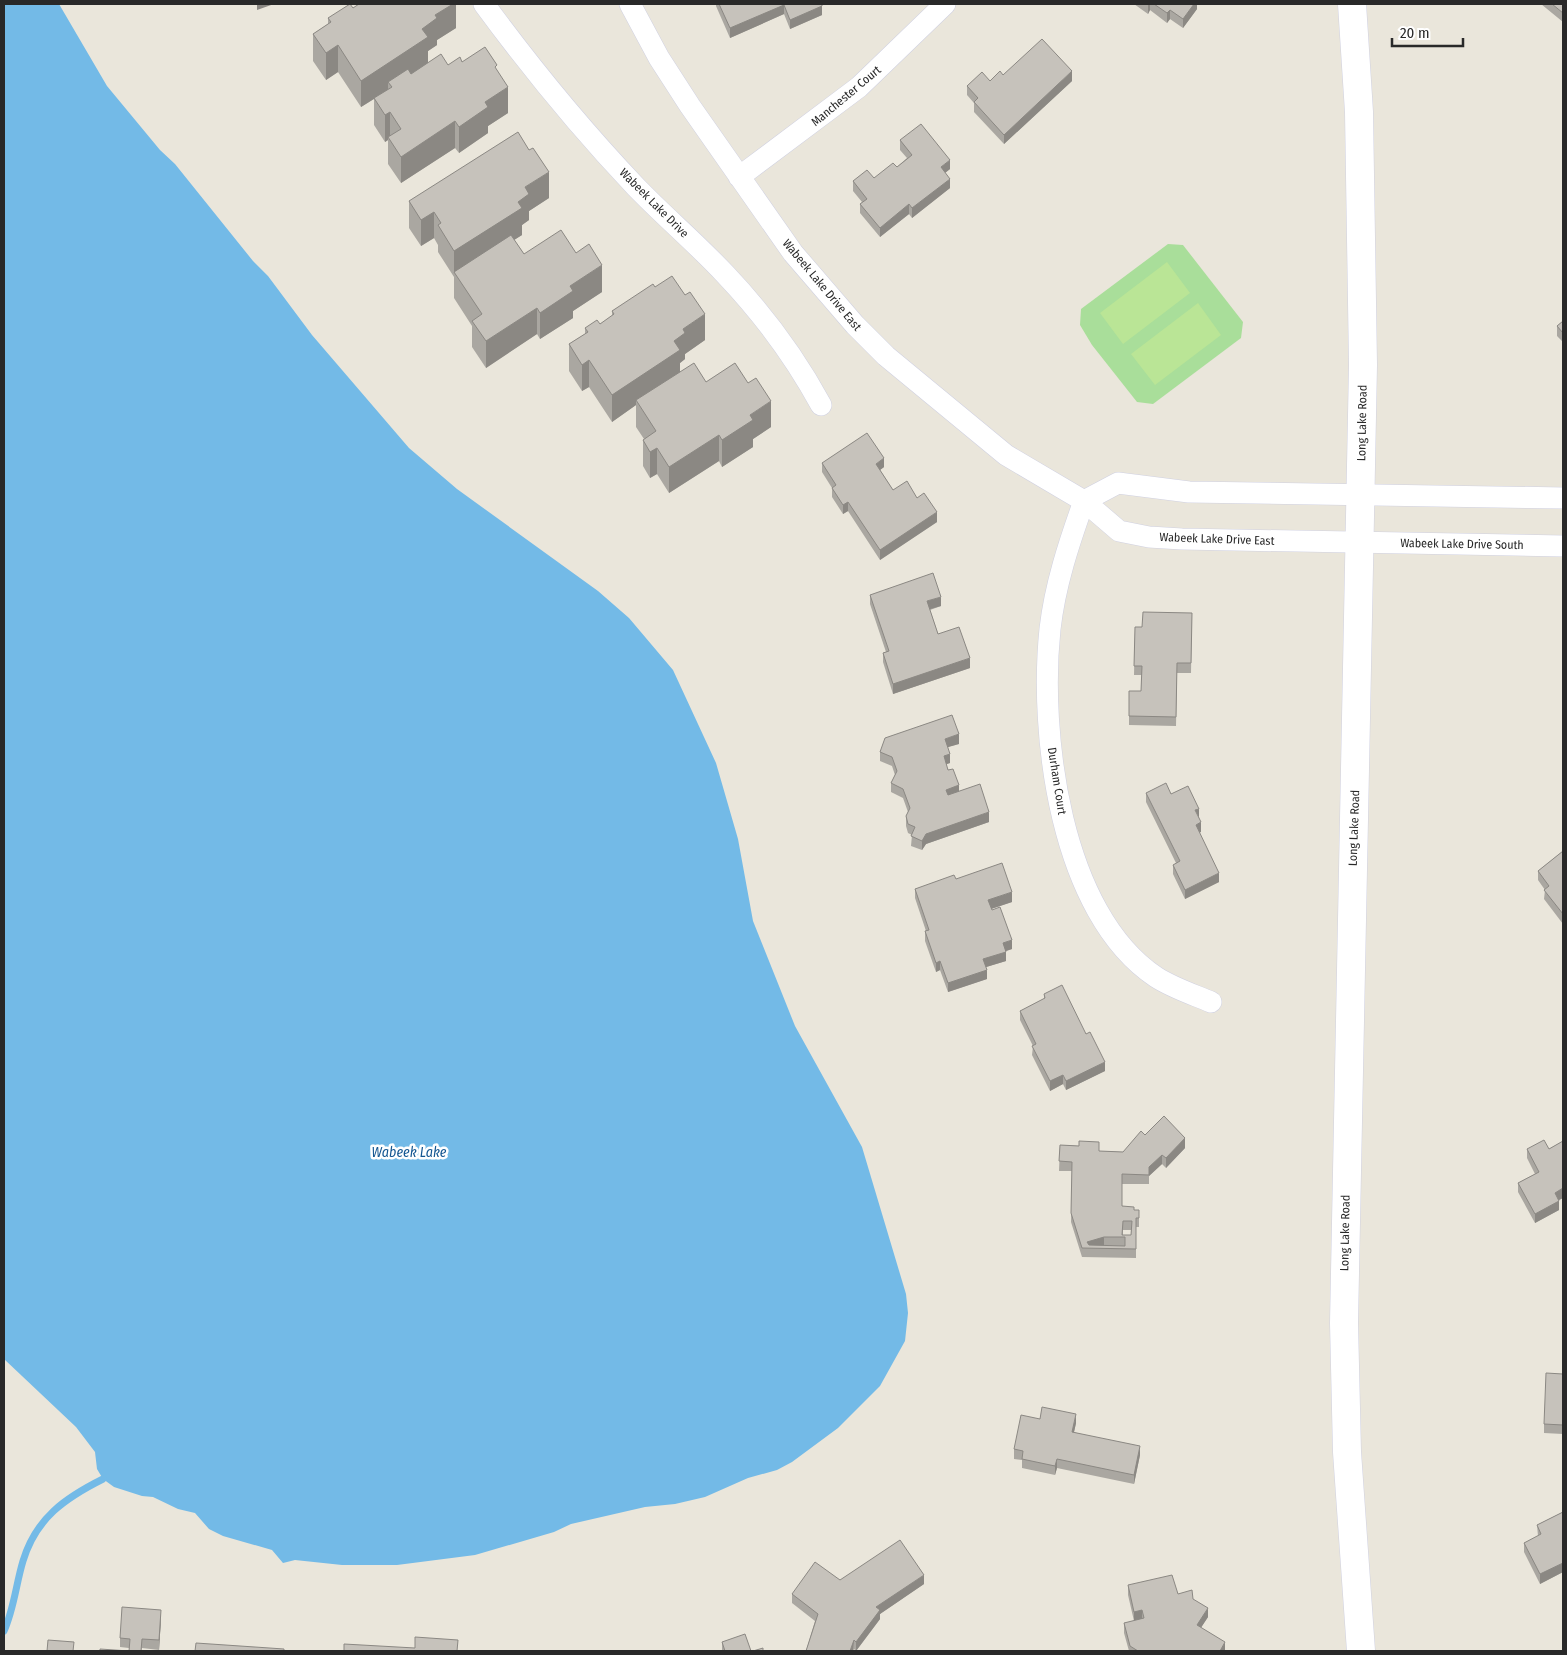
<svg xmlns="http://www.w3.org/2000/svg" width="1567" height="1655" font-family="'Fira Sans Condensed',sans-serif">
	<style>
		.green { fill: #a9de9a }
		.pitch { fill: #bae596 }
		.water { fill: #73bae7 }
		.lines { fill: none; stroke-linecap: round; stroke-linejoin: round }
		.stream { stroke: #73bae7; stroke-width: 7 }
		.street-casing { stroke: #d0d1e1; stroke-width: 22 }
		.secondary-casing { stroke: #d0d1e1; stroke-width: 29 }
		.street { stroke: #fff; stroke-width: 21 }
		.secondary { stroke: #fff; stroke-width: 28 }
		.wall { fill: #aaa7a1; fill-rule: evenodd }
		.shaded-wall { fill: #8b8883 }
		.building { fill: #c6c2bb; stroke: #8b8883; fill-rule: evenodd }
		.labels { text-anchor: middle; stroke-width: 5; stroke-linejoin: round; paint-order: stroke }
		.street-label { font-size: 12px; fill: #292929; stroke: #fff }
		.water-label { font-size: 14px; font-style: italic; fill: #145691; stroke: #fff }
	</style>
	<rect width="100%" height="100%" fill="#eae6db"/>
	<path class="green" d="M1168 244 1183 245 1243 322 1241 338 1153 404 1137 402 1092 345 1080 325 1081 309Z"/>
	<path class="pitch" d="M1167 262 1190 293 1123 344 1100 313Z
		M1198 303 1221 335 1155 385 1131 354Z"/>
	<path class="water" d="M4 4H59L107 86 160 150 175 164 253 261 268 276 312 335 409 448 457 489 598 591 629 618 673 670 716 763 738 839 753 921 795 1026 862 1147 906 1294 908 1313 905 1341 880 1386 838 1428 792 1462 777 1470 748 1478 705 1497 675 1504 645 1507 571 1524 554 1532 475 1555 397 1565H342L295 1560 283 1563 272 1550 223 1536 209 1529 195 1513 178 1509 153 1497 142 1496 114 1487 103 1479 97 1469 95 1452 76 1427 4 1359Z"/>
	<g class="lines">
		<path class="stream" d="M4 1631C14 1609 16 1584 23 1561 36 1518 65 1498 103 1479"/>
		<g class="street-casing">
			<path id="street" d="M484 4C531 68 581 129 636 187 665 217 697 244 725 274 763 314 795 357 821 405
				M630 4 659 58 690 106 793 253 855 325 886 356 1006 455 1084 501 1119 531 1149 537 1182 539 1563 546
				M739 177 859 87 945 4
				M1084 501C1069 543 1055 585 1050 629 1039 734 1060 913 1156 977 1173 988 1192 994 1211 1002
				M1084 501 1118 483 1189 492 1563 498"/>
		</g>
		<g class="secondary-casing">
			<path id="secondary" d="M1352 4 1359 112 1363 365 1344 1323 1347 1452 1361 1651"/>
		</g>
		<use href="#street" class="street"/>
		<use href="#secondary" class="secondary"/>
	</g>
	<path class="wall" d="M456 4V28L437 40V45L428 51V63L448 65 462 62 497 71 508 113 488 126V133L459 153 455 148 401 183 388 164V140L385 142 374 125V99L361 107 338 72 326 80 313 61V34L328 24V18L353 8Z
		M716 4H822V15L790 29 784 14 730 38 716 6Z
		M1134 4H1197V9L1183 28 1170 19 1167 23 1150 10 1148 14Z
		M1541 4H1563V22Z
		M1003 75 1072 81 1004 144 974 112V103L967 95V86L990 81Z
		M900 140 950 169 945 173 950 188 912 218 909 214 880 237 860 213V204L862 202 853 191V181L874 178 897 167 907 158 900 150Z
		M549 198 529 211V220L522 225V235L514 240 524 254 576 253 602 292 573 311V318L540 339 537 334 486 368 472 347V326L454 298V277L438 252V245L434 238 421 246 409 228V201Z
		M655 287 705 340 685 354V359L680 363V372L706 382 771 427 753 439V447L722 467 719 461 669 493 657 474 650 478 643 466V440L644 439 636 427V405L612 422 589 387 582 391 569 371V344L585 334V328L600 324 612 316V311Z
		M1563 321V342L1557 336V326Z
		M822 463 884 467 880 470 893 490 917 498 937 522 880 560 848 511 843 514 832 497V488L822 472Z
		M870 595 941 606 930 610 938 634 970 668 893 694 883 662V653L886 652 870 604Z
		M1192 613 1191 673H1177L1176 726 1129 725V691H1141L1142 675H1134L1135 627H1142Z
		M959 744 947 747 950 763 946 764 948 770 959 791 989 822 926 844 922 850 911 846 912 835 908 833 906 826V816L908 812 903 798 891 792V783L895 775 892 766 880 761V752Z
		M1146 793 1171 794 1199 817 1201 832H1199L1219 882 1185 899 1173 874V865L1176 863 1146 802Z
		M1563 851V924L1544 899 1545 890 1538 880V871Z
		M956 879 1012 902 991 909 1012 949 1006 951V961L986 967 987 979 948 992 940 970 936 972 925 941V931H926L915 898V889Z
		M1044 994 1086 1034 1105 1071 1066 1090 1063 1084 1050 1091 1032 1055 1033 1046 1020 1020V1011L1044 999Z
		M1145 1135 1185 1148 1166 1168 1162 1164 1149 1176V1184H1122V1206L1134 1210H1139V1227H1136V1258L1082 1257 1071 1222 1072 1171H1059L1060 1145 1079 1146 1099 1151 1123 1152ZM1123 1230H1131V1235H1123Z
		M1563 1141V1198L1559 1200V1210L1535 1223 1518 1192V1183L1535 1174 1527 1158V1149H1549Z
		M1563 1374V1434L1544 1433V1424Z
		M1040 1419 1076 1423 1074 1432 1140 1455 1134 1484 1057 1468 1055 1475 1022 1468V1460L1014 1459V1449Z
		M1563 1512V1572L1540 1584 1524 1552V1543L1538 1536 1537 1525Z
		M840 1580 924 1584 880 1614V1619L856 1651 854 1649 853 1651H806L815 1621 792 1603V1594Z
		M1128 1585 1178 1594 1193 1599 1208 1617 1201 1627 1225 1651H1129L1124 1633V1623L1134 1621 1128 1595Z
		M161 1619 159 1650 142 1648 141 1651H129V1648L120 1647V1638Z
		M722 1642 751 1651H722Z"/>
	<path class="shaded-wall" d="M257 4H274L257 10Z
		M453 4H456V28L437 40V45L428 51V64L392 87 388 82V90L361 107V81L422 29 435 15Z
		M1148 4H1150V10L1148 14Z
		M1194 4H1197V9L1183 28V19Z
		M784 5V14L730 38V28Z
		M822 6V15L790 29V20Z
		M1170 10V19L1167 23V13Z
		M338 45V72L326 80V53Z
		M1072 71V81L1004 144V135Z
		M508 87V113L488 126V133L459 153V127L485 102Z
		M390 112V138L388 137V140L385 142V115Z
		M455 121V148L401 183V157Z
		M950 160V169L941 176V167Z
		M549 172V198L529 211V220L522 225V235L457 276 454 272V251L518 202 525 187Z
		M950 179V188L912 218V208Z
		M909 204V214L880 237V228Z
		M434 212V238L421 246V220Z
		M602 265V292L573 311V318L540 339V313L570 286Z
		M537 308V334L486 368V341Z
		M705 314V340L685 354V359L680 363V376L636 400V405L612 422V395L674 341 683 329Z
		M589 360V387L582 391V365Z
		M771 401V427L753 439V447L722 467V440L750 415Z
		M719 435V461L669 493V467Z
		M657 448V474L650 478V452Z
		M884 458V467L876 473V464Z
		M848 502V511L843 514V505Z
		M937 512V522L880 560V550Z
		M941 597V606L927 610V601Z
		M970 658V668L893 694V684Z
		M959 734V744L945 748V739Z
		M950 754V763L944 765V756Z
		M959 785V794L946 799V790Z
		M1199 809V818L1195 810Z
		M989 812V822L926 844 922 850V841L926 834Z
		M1201 822V832L1196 834V825Z
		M1219 873V882L1185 899V890Z
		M1012 892V902L988 910V900Z
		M1012 940V949L1003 952V943Z
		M1006 952V961L983 968V959Z
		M940 961V970L936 972V963Z
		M987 970V979L948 992V983Z
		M1105 1062V1071L1066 1090V1081Z
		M1063 1075V1084L1050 1091V1081Z
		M1185 1138V1148L1166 1168V1158Z
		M1162 1155V1164L1149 1176V1167Z
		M1563 1188V1198L1555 1202V1193Z
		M1559 1201V1210L1535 1223V1214Z
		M1104 1237V1246L1087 1248V1242Z
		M1076 1414V1423L1072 1441V1432Z
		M1140 1446V1455L1134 1484V1475Z
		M1057 1459V1468L1055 1475V1466Z
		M1563 1563V1572L1540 1584V1574Z
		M924 1575V1584L880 1614V1619L856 1651V1642L876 1607Z
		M1208 1608V1617L1197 1634V1625Z
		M161 1610V1619L159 1650V1640Z
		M1142 1610V1619L1134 1621V1612Z
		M854 1640 853 1651H850Z
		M1225 1642V1651H1220Z"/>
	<path class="building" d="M350 4 353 8 359 4H453L435 15 437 18 422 29 428 37 361 81 338 45 326 53 313 34 331 22 328 18Z
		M719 4H822V6L790 20 784 5 730 28Z
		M1154 4H1194L1183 19 1170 10 1167 13Z
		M1552 4H1563V13Z
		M1042 39 1072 71 1004 135 974 102 978 98 967 86 982 72 990 81 1000 71 1003 75Z
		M485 47 497 65 495 67 508 87 485 102 488 107 459 127 455 121 401 157 388 137 401 129 390 112 385 115 374 98 392 87 388 82 408 69 411 74 441 54 448 65 460 57 462 62Z
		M921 124 950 160 941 167 950 179 912 208 909 204 880 228 860 204 867 199 853 181 867 170 874 178 893 163 897 167 912 155 900 140Z
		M518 132 529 150 533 148 549 172 525 187 529 194 518 202 522 208 454 251 438 225 441 223 434 212 421 220 409 201Z
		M561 230 576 253 589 244 602 265 570 286 573 291 540 313 537 308 486 341 472 321 482 314 454 272 511 235 524 254Z
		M672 276 685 295 690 292 705 314 683 329 685 333 674 341 680 350 612 395 589 360 582 365 569 344 588 332 585 328 597 320 600 324 614 314 612 311 653 284 655 287Z
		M1563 321V333L1557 326Z
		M694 363 706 382 735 363 748 383 756 378 771 401 750 415 753 420 722 440 719 435 669 467 657 448 650 452 643 440 656 431 636 400Z
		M867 433 884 458 876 464 893 490 907 481 917 498 924 493 937 512 880 550 848 502 843 505 832 488 836 485 822 463Z
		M933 573 941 597 927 601 938 634 959 627 970 658 893 684 883 653 889 651 870 595Z
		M1143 612 1192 613 1191 663H1177L1176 717 1129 716V691H1141L1142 666H1134L1135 627H1142Z
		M952 715 959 734 945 739 950 754 944 756 948 770 953 769 959 785 946 790 948 795 980 784 989 812 926 834 922 841 911 836 915 827 908 824 906 816 910 808 903 789 891 783 897 771 892 757 880 752 885 738Z
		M1166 783 1171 794 1188 786 1199 809 1195 810 1201 822 1196 825 1219 873 1185 890 1173 865 1180 861 1146 793Z
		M1563 851V914L1544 890 1549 886 1538 871Z
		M1002 863 1012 892 988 900 992 910 1000 907 1012 940 1003 943 1006 952 983 959 987 970 948 983 940 961 936 963 925 931 929 930 915 889 954 875 956 879Z
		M1062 985 1086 1034 1090 1032 1105 1062 1066 1081 1063 1075 1050 1081 1032 1046 1036 1044 1020 1011 1045 998 1044 994Z
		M1164 1116 1185 1138 1166 1158 1162 1155 1149 1167V1175L1122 1174V1206L1134 1207V1210H1139V1218H1136V1249L1082 1248 1071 1213 1072 1162 1059 1161 1060 1145 1079 1146V1141L1099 1142V1151L1123 1152 1141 1131 1145 1135ZM1123 1221H1132L1131 1235H1122ZM1104 1237H1125V1246L1089 1245 1087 1242Z
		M1544 1140 1549 1149 1563 1141V1188L1555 1193 1559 1201 1535 1214 1518 1183 1539 1172 1527 1149Z
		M1546 1373 1563 1374V1425L1544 1424Z
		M1042 1407 1076 1414 1072 1432 1140 1446 1134 1475 1057 1459 1055 1466 1022 1459 1023 1451 1014 1449 1021 1415 1040 1419Z
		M1563 1512V1563L1540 1574 1524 1543 1541 1534 1537 1525Z
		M900 1540 924 1575 876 1607 880 1610 856 1642 854 1640 850 1651H806L818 1614 792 1594 815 1562 840 1580Z
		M1172 1575 1178 1594 1192 1590 1193 1599 1208 1608 1197 1625 1225 1642 1220 1651H1138L1130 1646 1124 1623 1144 1618 1142 1610 1134 1612 1128 1585Z
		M122 1607 161 1610 159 1640 142 1639 141 1651H100V1649L129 1651 130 1639 120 1638Z
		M745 1634 751 1651H725L722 1642Z
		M415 1637 458 1640 457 1651H344V1644L415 1648Z
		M48 1640 74 1642 73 1651H47Z
		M196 1643 284 1649V1651H195Z
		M763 1648V1651H753Z"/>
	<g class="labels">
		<g class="street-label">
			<text transform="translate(846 96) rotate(-40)" y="4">Manchester Court</text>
			<text transform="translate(654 203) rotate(45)" y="4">Wabeek Lake Drive</text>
			<text transform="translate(822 285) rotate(50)" y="4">Wabeek Lake Drive East</text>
			<text transform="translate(1362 423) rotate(-89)" y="4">Long Lake Road</text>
			<text transform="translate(1217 539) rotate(2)" y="4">Wabeek Lake Drive East</text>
			<text transform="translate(1462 544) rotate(1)" y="4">Wabeek Lake Drive South</text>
			<text transform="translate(1057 781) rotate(81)" y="4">Durham Court</text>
			<text transform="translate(1354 828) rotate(-88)" y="4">Long Lake Road</text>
			<text transform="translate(1345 1233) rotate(-89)" y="4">Long Lake Road</text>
		</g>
		<g class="water-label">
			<text x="409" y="1157">Wabeek Lake</text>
		</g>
	</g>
	<rect width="1567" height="1655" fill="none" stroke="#292929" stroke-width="10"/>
	<path d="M1392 38v8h71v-8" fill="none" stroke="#292929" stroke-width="2.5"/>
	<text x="1400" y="38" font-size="15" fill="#292929" stroke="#ffffff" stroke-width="4" paint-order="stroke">20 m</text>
</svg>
